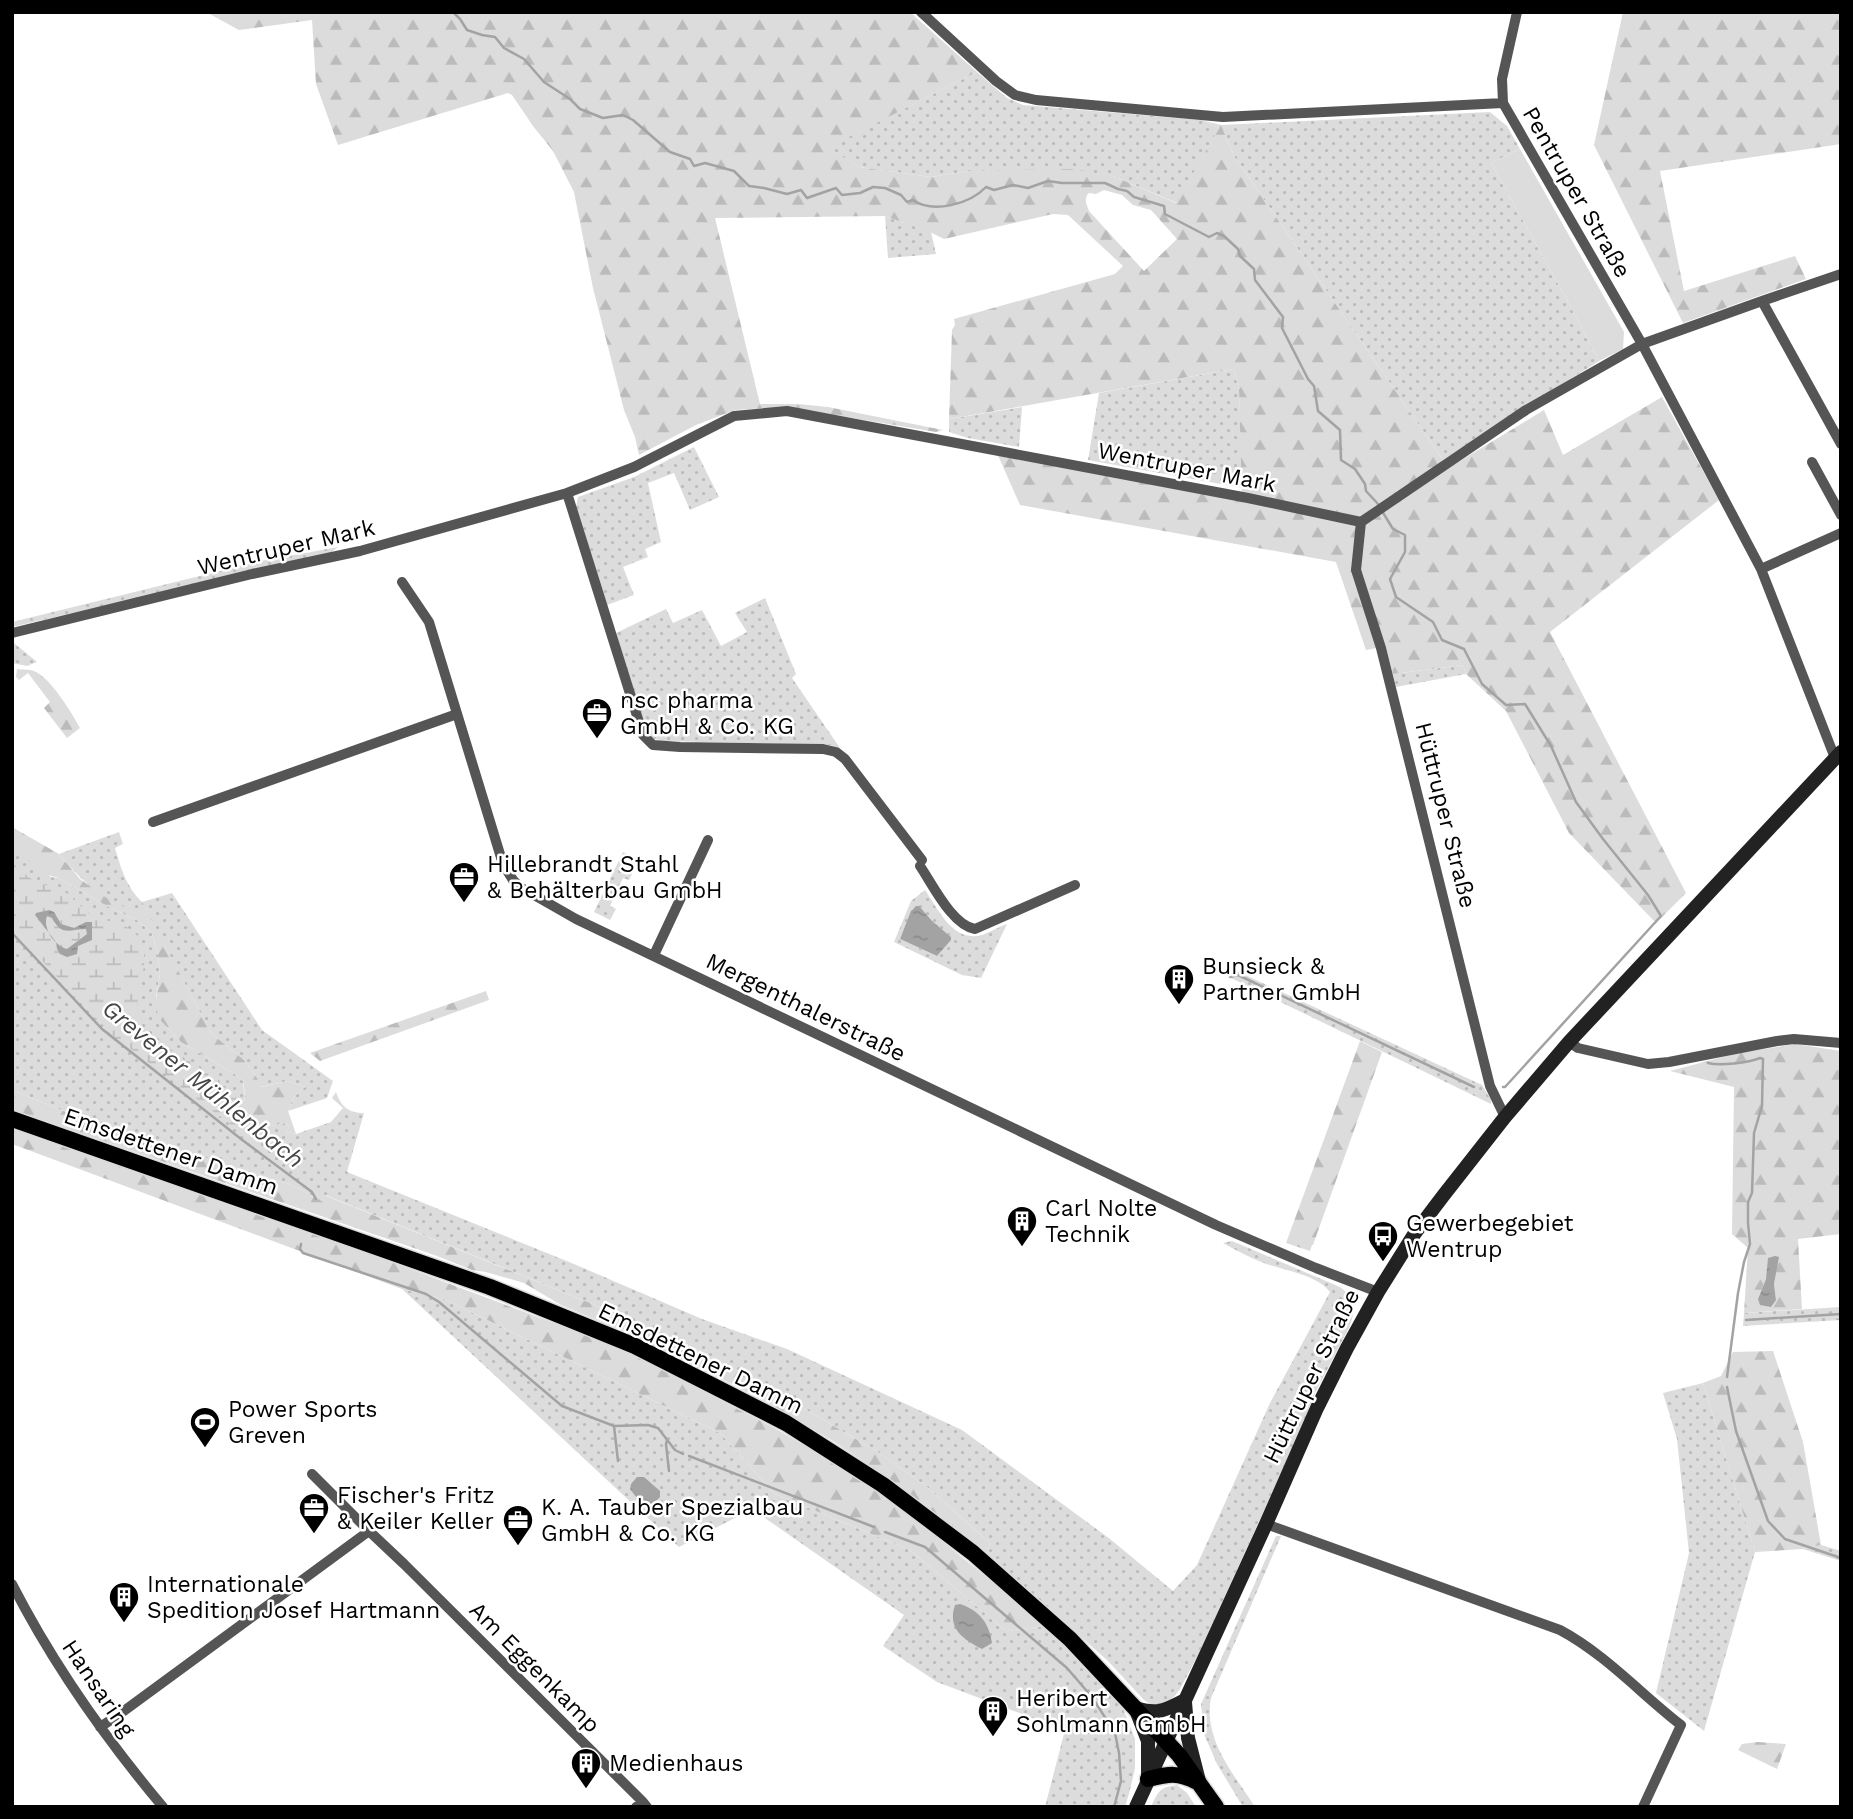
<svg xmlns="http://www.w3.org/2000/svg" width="1853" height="1819" font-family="'Work Sans',sans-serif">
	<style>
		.grass { fill: url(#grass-dots); fill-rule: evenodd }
		.forest { fill: url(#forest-firs); fill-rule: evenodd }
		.wetland { fill: url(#wetland-marsh); fill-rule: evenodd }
		.pitch { fill: #dcdcdc }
		.water { fill: url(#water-ripples); fill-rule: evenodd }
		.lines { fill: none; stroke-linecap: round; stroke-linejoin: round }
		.stream { stroke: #a3a3a3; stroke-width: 2.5 }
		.primary-casing { stroke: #dbdbdb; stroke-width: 19 }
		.street { stroke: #555; stroke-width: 10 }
		.secondary { stroke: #222; stroke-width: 14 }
		.primary { stroke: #000; stroke-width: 16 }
		.labels { text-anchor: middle; stroke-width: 5; stroke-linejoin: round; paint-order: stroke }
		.street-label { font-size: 23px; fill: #000; stroke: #fff }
		.poi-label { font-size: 23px; fill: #000; stroke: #fff; text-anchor: start }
		.water-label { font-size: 24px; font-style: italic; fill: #444; stroke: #fff }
	</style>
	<defs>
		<pattern id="grass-dots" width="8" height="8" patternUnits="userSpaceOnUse" patternTransform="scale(1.75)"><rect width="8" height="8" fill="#dcdcdc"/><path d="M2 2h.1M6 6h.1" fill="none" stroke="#bbb" stroke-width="1.8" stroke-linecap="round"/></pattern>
		<pattern id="forest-firs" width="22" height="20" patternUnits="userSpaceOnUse" patternTransform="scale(1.75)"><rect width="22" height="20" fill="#dcdcdc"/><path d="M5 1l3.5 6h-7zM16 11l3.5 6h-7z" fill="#bbb"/></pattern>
		<pattern id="wetland-marsh" width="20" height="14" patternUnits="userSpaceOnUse" patternTransform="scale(1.75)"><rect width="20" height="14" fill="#dcdcdc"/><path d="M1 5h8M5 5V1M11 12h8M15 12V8" fill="none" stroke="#bbb"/></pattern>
		<pattern id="water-ripples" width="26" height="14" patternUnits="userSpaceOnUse" patternTransform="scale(1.75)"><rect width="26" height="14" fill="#a3a3a3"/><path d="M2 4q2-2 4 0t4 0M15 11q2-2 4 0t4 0" fill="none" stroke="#8b8b8b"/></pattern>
	</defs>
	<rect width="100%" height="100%" fill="#fff"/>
	<path class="grass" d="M977 72 1007 98 1023 105 1201 120 1219 128 1177 203 1113 176 968 171 931 177 859 167 831 150 840 141Z
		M1490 112 1507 126 1520 149 1491 163 1567 300 1599 361 1443 460 1234 156 1221 125Z
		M885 216 931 232 936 254 888 258Z
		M1234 369 1239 390 1243 488 1088 460 1099 393Z
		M1022 407 1019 447 968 438 949 432V419Z
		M694 447 719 497 690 510 674 473 648 483 661 542 645 549 648 557 623 567 634 595 607 605 576 507 578 497 634 477Z
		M338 547 329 554 12 627V622L261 561Z
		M765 598 796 674 792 678 840 748 830 745 661 741 653 738 646 731 616 633 666 609 673 623 702 610 721 646 747 632 735 613Z
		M12 643H14L37 662 27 666 12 663Z
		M1463 665 1466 674 1396 687 1393 674Z
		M119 832 123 844 115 848C121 868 126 887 142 902L172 893 262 1030 333 1081 327 1098 288 1111 293 1098 305 1087 288 1081 260 1087 257 1078 244 1060 211 1033 142 903 138 918C127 909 116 904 104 897 86 885 73 870 59 854Z
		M12 846 51 877 59 878 107 906 137 920 152 933 158 956 160 974 156 997 161 1021 181 1042 236 1075 243 1081 246 1113 265 1127 285 1123 289 1126 287 1132 296 1134 331 1122 343 1108 332 1098 336 1092C341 1107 349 1113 364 1113L347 1172 574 1264 702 1319 787 1349 962 1430 1110 1539 1173 1591 1197 1565 1270 1403 1330 1292C1316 1274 1285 1271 1264 1263 1250 1258 1236 1250 1223 1243L1232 1241 1340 1287C1357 1300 1356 1309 1349 1328L1315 1393 1298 1436 1198 1655 1180 1689 1174 1697 1166 1703 1152 1705 1144 1700 1108 1661 987 1554 990 1543 927 1487 878 1452 759 1382 691 1346 595 1305 325 1195 322 1201C308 1196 295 1183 281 1182L78 1117 12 1090Z
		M623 852 639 860 629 880 623 878 610 906 616 909 610 920 594 912Z
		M925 890C938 909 953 943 982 935 990 932 999 927 1007 924L981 978 962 975 894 942 911 901ZM913 908 951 937V939L937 956 900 939Z
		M1226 966 1482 1085 1491 1100V1104L1231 978Z
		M402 1289 444 1299 720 1433 775 1494 910 1550 1006 1631 1046 1626 1122 1706 1135 1739V1768L1130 1790 1125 1807H1045L1065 1730 937 1682 883 1646 904 1615 752 1509 679 1547Z
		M1841 1307V1320L1743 1326 1744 1313Z
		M1703 1383 1755 1552 1704 1731 1656 1693 1689 1553 1677 1439 1663 1393Z
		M1276 1536H1281L1211 1698C1203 1740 1234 1774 1255 1807H1243L1217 1764 1204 1734 1201 1704Z
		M1821 1545 1841 1551V1561L1803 1549Z
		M1177 1785 1187 1793 1196 1807H1151C1158 1792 1159 1787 1177 1785Z"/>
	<path class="forest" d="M206 12H910L977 72 841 141 832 150 859 167 931 177 968 171 1071 169 1113 176 1176 203 1219 128 1201 120 1221 125 1234 156 1443 460 1450 467 1544 410 1563 455 1662 397 1719 500 1550 632 1686 893 1656 923 1569 833 1506 711 1466 674 1463 665 1393 674 1386 648H1376L1366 650 1336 562 1020 505 997 453 1242 499 1239 390 1234 369 949 419 952 330 955 325 954 319 1115 274 1123 266 1068 215 1053 214 944 239 930 232 885 216 715 218 760 404H798L828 407 943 430 936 432 786 407 735 410 696 425 639 455 635 437 624 410 593 288 574 192 553 151 533 126 512 95 508 93 338 145 316 84 312 20 239 30ZM1104 190 1122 195 1133 205 1151 210 1177 239 1144 271 1089 211C1087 205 1083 198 1089 193L1096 194Z
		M1623 12H1841V144L1660 171 1684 291 1795 256 1806 279 1683 323 1594 145Z
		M17 669C22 670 29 669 34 671 50 677 72 713 80 728L67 738 44 708 50 702 28 673 19 680 16 677Z
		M12 827 59 854 80 879 105 897 125 907 138 917 142 902 211 1033 244 1060 257 1078 261 1087 288 1081 305 1087 293 1098 288 1111 296 1134 287 1132 289 1126 285 1123 265 1127C235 1108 249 1111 243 1081L236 1075 181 1042 161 1021 155 1006 160 974 158 956 152 933 137 920 107 906 59 878 44 874 12 846Z
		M486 991 489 1000 320 1061 310 1053Z
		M1360 1041 1382 1052 1313 1245H1312L1310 1251 1286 1243Z
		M1795 1044 1841 1051V1234L1798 1239 1802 1309 1744 1313 1748 1248 1732 1234 1734 1087 1670 1071 1734 1054ZM1778 1257 1774 1284 1776 1300 1758 1299 1766 1279Z
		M12 1090 78 1117 281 1182C295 1183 308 1196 322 1201L324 1195 595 1305 691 1346 759 1382 878 1452 927 1487 990 1543 987 1554 934 1512 889 1479 833 1441 770 1404 724 1380 628 1333 561 1305 524 1283 486 1272 472 1270 437 1256 19 1112 12 1110Z
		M12 1125 325 1237 623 1349 776 1429 876 1487 1046 1626 1006 1631 910 1550 775 1494 720 1433 444 1299 402 1289 12 1144Z
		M1773 1351 1803 1442 1821 1545 1803 1549 1755 1552 1703 1383 1721 1376 1733 1352Z
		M1757 1742 1786 1744 1777 1769 1738 1750 1742 1744Z"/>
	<path class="wetland" d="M12 861C20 868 27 878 37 882 45 886 55 886 63 891 74 897 81 909 92 915 110 924 134 922 142 944 152 976 124 1001 147 1034L230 1087C240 1099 238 1116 238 1130L107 1031 12 928ZM49 910 54 912 61 924 74 928H93C88 942 73 948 60 954L57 942 61 947 67 949 87 934 86 929 83 928 73 932 55 924 52 918 47 915 45 921 48 932 35 916 36 913Z"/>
	<path class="pitch" d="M1520 149 1624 332 1623 349 1599 361 1567 300 1491 163Z"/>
	<path class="water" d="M916 906H919L932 921 951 937V940L937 956 900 939 911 911Z
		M49 910 54 912 61 924 74 928 86 922H92V940L78 946 77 954 67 957 60 954 57 949 56 942 35 915 36 913ZM47 916 52 918C62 937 70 929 86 929L87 934 67 949C55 946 42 928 47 916Z
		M1775 1256 1779 1257 1774 1284 1776 1300 1771 1307 1760 1305 1758 1299 1766 1279 1768 1258Z
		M637 1477H644L660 1491V1497L651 1506H643L630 1489 631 1484Z
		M960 1604C980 1611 989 1623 992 1643L982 1649C963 1639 947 1629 955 1605Z"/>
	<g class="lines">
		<path class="stream" d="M453 12 460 19 467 30 482 35 495 37 504 48 524 59 544 82 570 99 580 109 603 118 623 115 633 120 670 152 690 159 694 166 705 163 734 171 749 186 764 188 787 194 801 190 807 198 836 188 842 195 860 193 873 187 885 188 901 195 907 202 913 200C933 214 970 204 986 187L994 190 1013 185 1028 188 1048 181 1062 183H1105L1118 189 1127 191 1134 197 1164 206 1165 214 1209 237 1217 233 1224 236 1238 249 1240 256 1254 269 1255 280 1283 317 1282 328 1308 379 1314 386 1318 411 1340 430 1341 460 1355 469 1365 484 1366 491 1379 505
			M1382 511 1393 529 1405 535V552L1390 579 1396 597 1433 622 1442 640 1464 649 1482 684 1506 705 1525 704 1551 746 1576 802 1603 839 1648 895 1661 916 1505 1087H1503
			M12 933 102 1029 241 1139 312 1192 316 1199
			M1230 977 1238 975 1474 1087
			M1708 1063C1720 1066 1748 1063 1760 1058L1763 1059 1762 1106 1754 1133 1752 1193 1748 1202V1223L1750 1244 1744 1262 1738 1293 1727 1377
			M301 1244 300 1249 303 1253 426 1294 439 1302 562 1406 614 1426 648 1425 658 1428 675 1450 683 1454
			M1746 1320 1841 1314
			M1727 1387 1736 1431 1768 1521 1785 1539 1841 1558
			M614 1426 618 1461
			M667 1440 666 1444 669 1471
			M689 1456 874 1527
			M885 1532 925 1547 1067 1668 1092 1697 1115 1733 1119 1753 1121 1781 1114 1807"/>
		<g class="primary-casing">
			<path id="primary" d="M12 1119 490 1287 635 1346 786 1423 883 1485 973 1553 1070 1639 1179 1755 1216 1807
				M1148 1779C1169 1774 1178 1772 1197 1782"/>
		</g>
		<path class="street" d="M921 12 996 81 1015 95 1036 100 1223 117 1503 103
			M1517 12 1502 79 1503 103 1642 344 1761 569 1835 758
			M1762 301 1841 444
			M1812 462 1841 515
			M567 493 634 467 734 416 787 411 1248 498 1361 522 1526 410 1642 344 1762 301 1841 274
			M1361 522 1356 570 1381 648 1490 1086 1505 1117
			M1761 569 1841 533
			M402 582 429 622 503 864 513 880 520 887 576 919 1216 1225 1316 1268 1378 1292
			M12 633 252 574 360 551 567 493 643 735 653 745 680 747 823 749 836 752 845 759 922 860
			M153 822 457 714
			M920 866C933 885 952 925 975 929L1075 885
			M654 955 708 840
			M1569 1042 1578 1048 1648 1064 1669 1062 1777 1041 1794 1039 1841 1043
			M312 1474 369 1531
			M1266 1524 1560 1630C1605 1654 1641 1694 1681 1725L1643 1807
			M12 1584C53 1664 105 1738 163 1807
			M100 1727 117 1716 369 1531 404 1564 643 1802
			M636 1807 643 1802 647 1807"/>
		<path class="secondary" d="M1185 1702 1188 1738 1199 1781
			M1135 1708C1158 1715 1166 1710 1185 1700
			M1136 1710 1148 1741V1775
			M1136 1807 1266 1524 1317 1408 1347 1348 1378 1292 1415 1233 1443 1196 1505 1117 1569 1042 1841 752"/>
		<use href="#primary" class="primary"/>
	</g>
	<defs>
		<g id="office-pin" transform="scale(1.575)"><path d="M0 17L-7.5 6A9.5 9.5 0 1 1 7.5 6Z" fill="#000" stroke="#fff"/><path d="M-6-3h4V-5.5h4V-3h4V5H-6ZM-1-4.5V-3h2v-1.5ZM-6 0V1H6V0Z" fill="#fff"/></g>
		<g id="building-pin" transform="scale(1.575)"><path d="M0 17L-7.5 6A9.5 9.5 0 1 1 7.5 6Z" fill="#000" stroke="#fff"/><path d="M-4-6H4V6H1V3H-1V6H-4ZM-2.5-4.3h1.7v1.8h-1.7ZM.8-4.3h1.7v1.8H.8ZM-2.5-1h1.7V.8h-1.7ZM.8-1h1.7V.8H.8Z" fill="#fff"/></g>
		<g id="bus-pin" transform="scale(1.575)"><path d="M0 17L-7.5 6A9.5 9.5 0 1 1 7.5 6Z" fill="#000" stroke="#fff"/><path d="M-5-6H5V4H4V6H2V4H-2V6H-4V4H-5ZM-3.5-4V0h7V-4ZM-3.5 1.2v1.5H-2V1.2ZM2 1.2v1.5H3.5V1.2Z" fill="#fff"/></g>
		<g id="stadium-pin" transform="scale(1.575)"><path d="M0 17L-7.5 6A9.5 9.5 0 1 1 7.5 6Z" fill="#000" stroke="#fff"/><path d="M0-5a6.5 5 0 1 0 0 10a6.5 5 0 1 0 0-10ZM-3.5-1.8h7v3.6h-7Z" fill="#fff"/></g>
	</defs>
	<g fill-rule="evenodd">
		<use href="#office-pin" x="597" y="713"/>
		<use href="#office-pin" x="464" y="877"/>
		<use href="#building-pin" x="1179" y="979"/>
		<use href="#building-pin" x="1022" y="1221"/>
		<use href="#bus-pin" x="1383" y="1236"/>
		<use href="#stadium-pin" x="205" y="1422"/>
		<use href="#office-pin" x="314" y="1508"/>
		<use href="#office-pin" x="518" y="1520"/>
		<use href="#building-pin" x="124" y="1597"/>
		<use href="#building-pin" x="993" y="1711"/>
		<use href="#building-pin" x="586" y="1763"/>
	</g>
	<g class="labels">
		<g class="street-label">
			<text transform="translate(1577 192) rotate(60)" y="8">Pentruper Straße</text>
			<text transform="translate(1187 467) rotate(11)" y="8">Wentruper Mark</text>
			<text transform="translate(286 547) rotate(-13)" y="8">Wentruper Mark</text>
			<text transform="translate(1446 815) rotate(76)" y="8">Hüttruper Straße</text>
			<text transform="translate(806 1007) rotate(26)" y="8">Mergenthalerstraße</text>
			<text transform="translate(171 1151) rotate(19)" y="8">Emsdettener Damm</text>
			<text transform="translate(701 1358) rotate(26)" y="8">Emsdettener Damm</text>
			<text transform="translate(1311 1376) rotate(-64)" y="8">Hüttruper Straße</text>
			<text transform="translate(535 1667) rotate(45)" y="8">Am Eggenkamp</text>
			<text transform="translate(99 1688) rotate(56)" y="8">Hansaring</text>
		</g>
		<g class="poi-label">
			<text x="620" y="708">nsc pharma<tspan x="620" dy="26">GmbH &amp; Co. KG</tspan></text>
			<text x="487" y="872">Hillebrandt Stahl<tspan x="487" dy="26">&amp; Behälterbau GmbH</tspan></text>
			<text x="1202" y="974">Bunsieck &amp;<tspan x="1202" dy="26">Partner GmbH</tspan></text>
			<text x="1045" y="1216">Carl Nolte<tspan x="1045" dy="26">Technik</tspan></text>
			<text x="1406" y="1231">Gewerbegebiet<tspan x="1406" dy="26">Wentrup</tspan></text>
			<text x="228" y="1417">Power Sports<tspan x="228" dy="26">Greven</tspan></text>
			<text x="337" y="1503">Fischer's Fritz<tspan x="337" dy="26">&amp; Keiler Keller</tspan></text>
			<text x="541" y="1515">K. A. Tauber Spezialbau<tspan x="541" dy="26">GmbH &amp; Co. KG</tspan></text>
			<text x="147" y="1592">Internationale<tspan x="147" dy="26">Spedition Josef Hartmann</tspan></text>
			<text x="1016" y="1706">Heribert<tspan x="1016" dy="26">Sohlmann GmbH</tspan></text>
			<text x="609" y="1771">Medienhaus</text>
		</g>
		<g class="water-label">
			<text transform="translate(203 1084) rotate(39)" y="8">Grevener Mühlenbach</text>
		</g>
	</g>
	<rect width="1853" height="1819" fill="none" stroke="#000000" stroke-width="28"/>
</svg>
